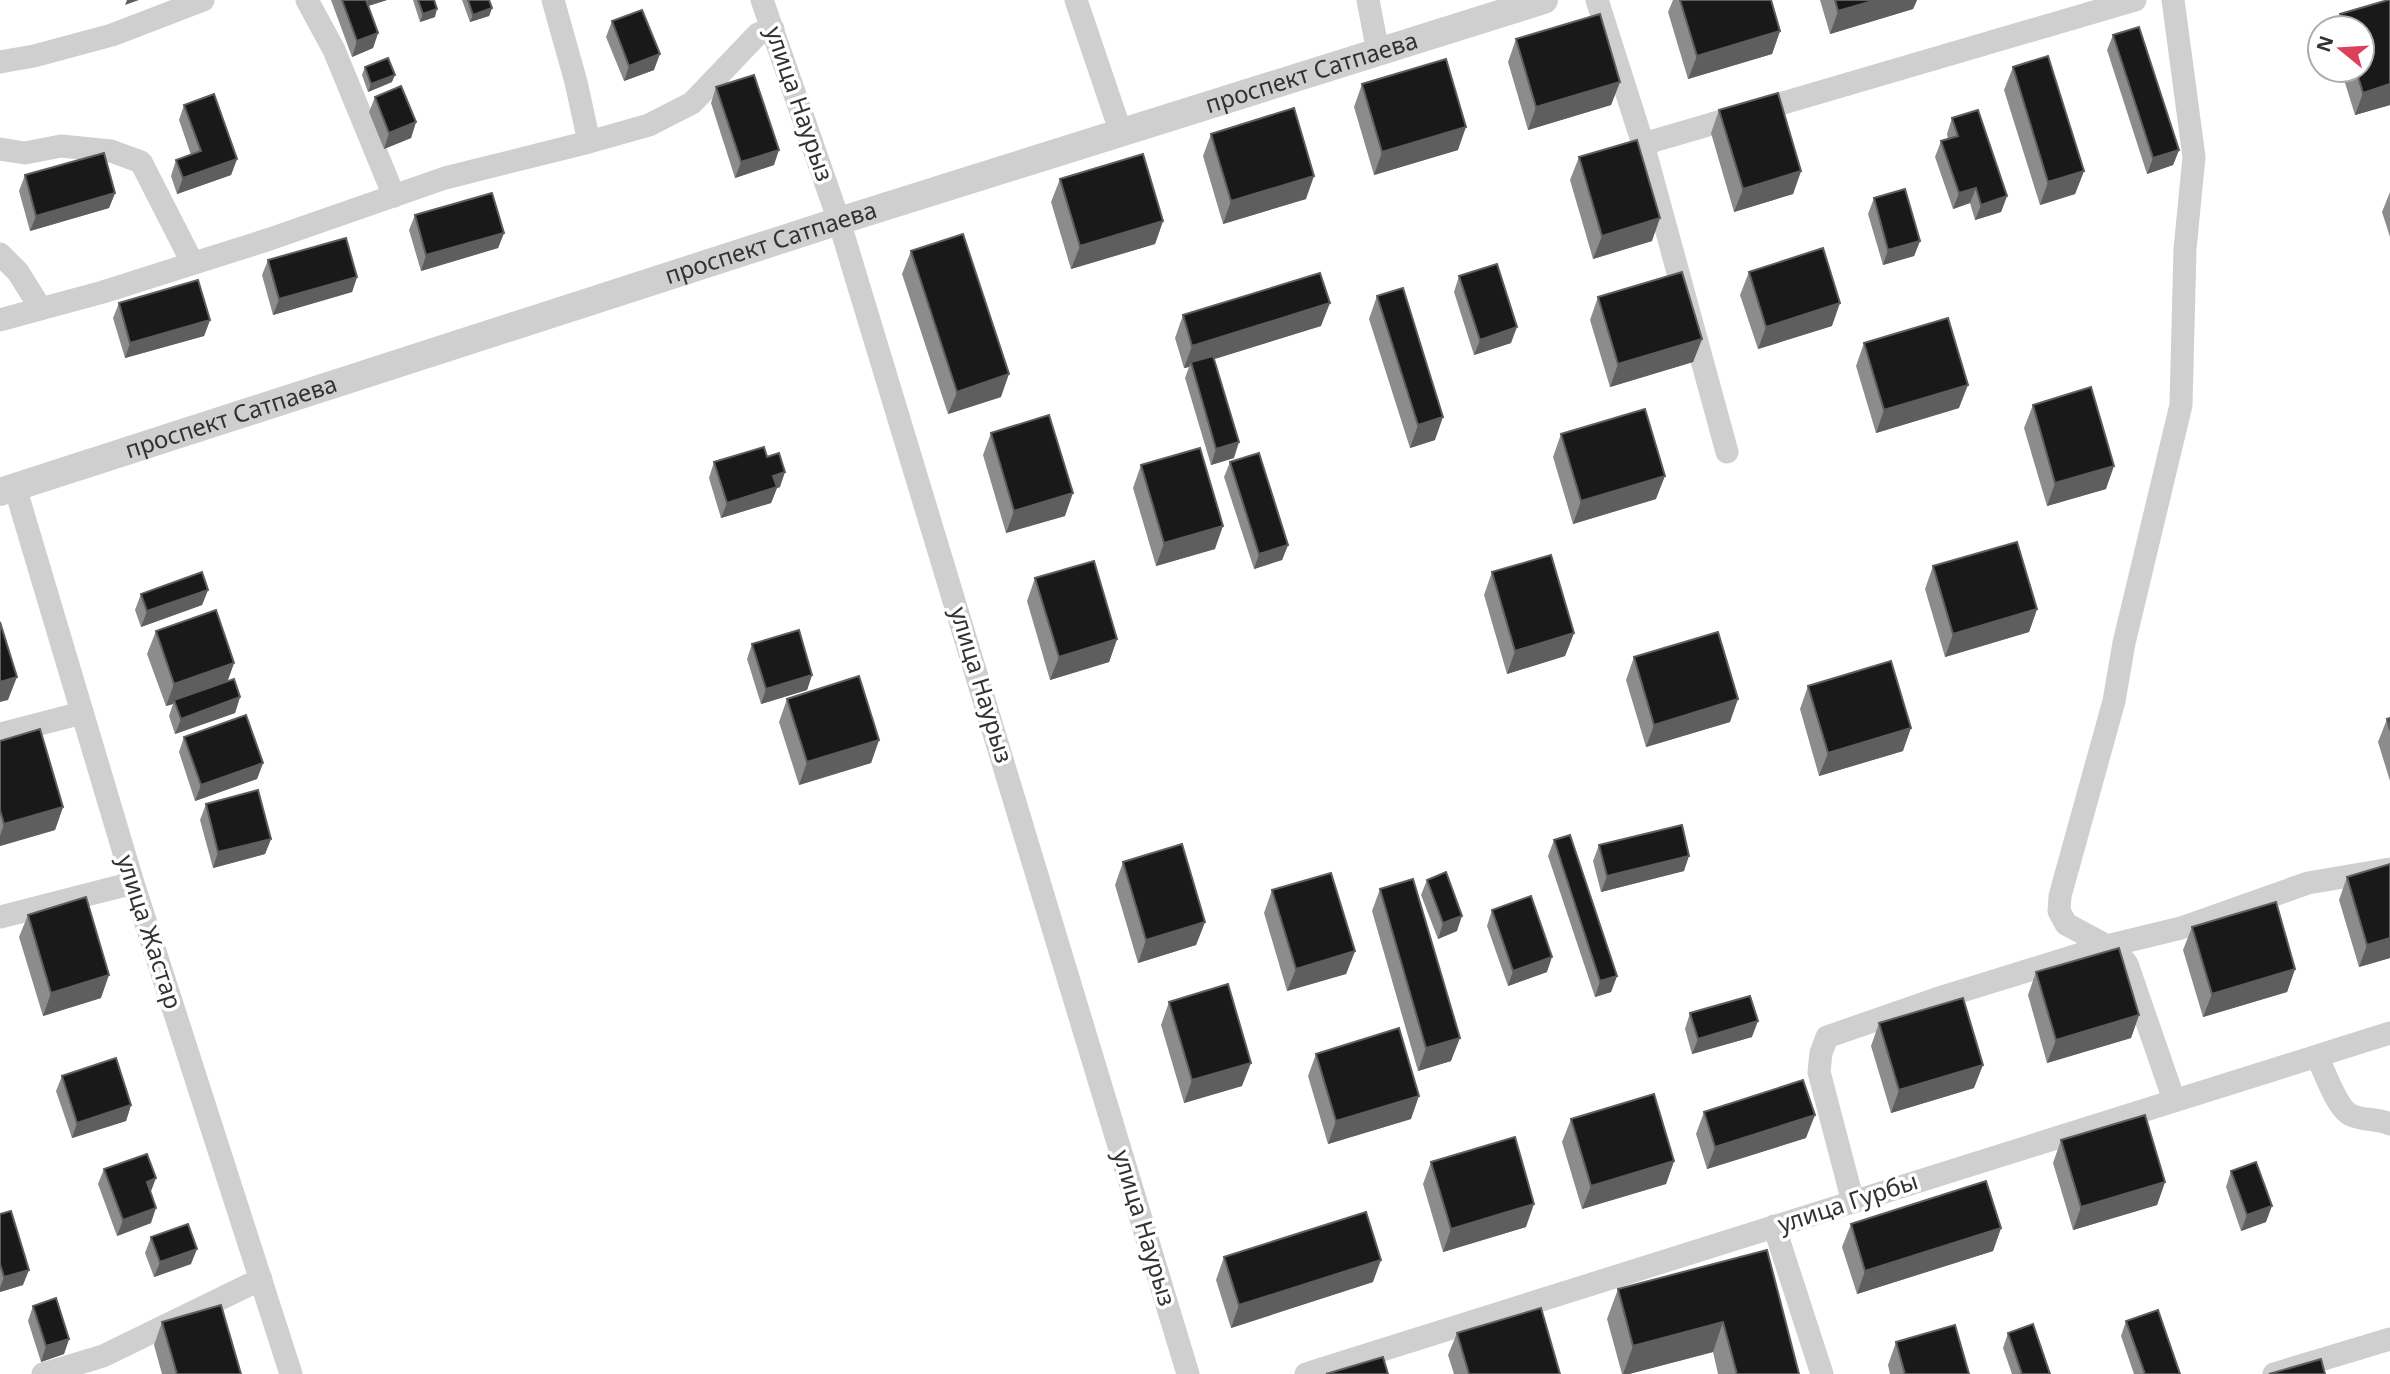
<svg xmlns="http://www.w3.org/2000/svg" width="2390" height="1374" font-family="'Noto Sans',sans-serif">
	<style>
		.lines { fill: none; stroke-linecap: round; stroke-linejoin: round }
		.minor { stroke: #cfcfcf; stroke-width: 23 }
		.tertiary { stroke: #cfcfcf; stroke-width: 28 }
		.wall { fill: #8c8c8c }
		.shaded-wall { fill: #5e5e5e }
		.building { fill: #191919; stroke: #5e5e5e; stroke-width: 2 }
		.labels { text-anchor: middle; stroke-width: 7; stroke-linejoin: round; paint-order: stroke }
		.street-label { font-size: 24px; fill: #323232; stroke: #fff }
	</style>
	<rect width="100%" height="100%" fill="#fff"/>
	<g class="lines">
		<path class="minor" d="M307 0 334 50 394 196
			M762 0 839 221 1188 1374
			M1076 0 1121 133
			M1368 0 1378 52
			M1597 0 1643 144 1727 452
			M2173 0 2194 157 2185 249 2181 405 2124 643 2114 701 2060 896 2059 911 2066 924 2107 946 2118 953 2127 964 2174 1100
			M0 62 34 56 112 35 203 0
			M589 142 649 125 692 103 758 34 773 29
			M1643 144 2135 0
			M0 149 25 153 61 146 111 151 141 162 192 262
			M0 254 18 272 41 309
			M0 320 103 292 270 239 445 178 589 142 576 82 553 0
			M15 487 133 883 291 1374
			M0 734 82 713
			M0 917 133 883
			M2317 1056C2324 1070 2337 1109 2351 1115 2363 1121 2378 1118 2390 1124
			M1853 1202 1819 1072 1821 1053 1827 1037 1936 999 2107 946 2181 928 2308 883 2390 869
			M1774 1226 1822 1374
			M43 1374 103 1356 261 1279
			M1306 1374 2390 1033
			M2274 1374 2390 1339"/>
		<path class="tertiary" id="s1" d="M0 492 839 221 1544 0"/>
	</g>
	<path class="wall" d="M331 0H387L368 6 378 33 373 48 352 57Z
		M413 0H434L435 17 420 22Z
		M462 0H489L492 8 489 16 470 22Z
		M1673 0H1771L1780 31 1772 54 1688 79 1668 12Z
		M1820 0H1917L1913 9 1830 34Z
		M2390 0V105L2355 115 2341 70H2362V28H2335L2340 14Z
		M612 21 654 70 624 81 606 37Z
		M2113 35 2179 150 2173 165 2147 174 2107 50Z
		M1516 39 1620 82 1611 105 1528 130 1508 62Z
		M365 67 392 82 368 92 362 75Z
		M2013 67 2084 171 2075 194 2040 205 2004 90Z
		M1362 84 1458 150 1374 175 1354 107Z
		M716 87 774 165 735 178 711 103Z
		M375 97 416 122 411 138 384 149 369 112Z
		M184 105 237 159 231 175 177 194 171 176 176 160 191 155 179 120Z
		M1719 110 1801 171 1793 194 1734 212 1711 133Z
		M1952 118 2007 196 2001 212 1975 220 1970 203 1953 209 1935 157 1941 141 1948 139 1947 134Z
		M1211 134 1306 199 1223 224 1203 156Z
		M1579 157 1652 241 1593 259 1570 180Z
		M25 175 115 193 109 208 30 231 19 191Z
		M1060 179 1163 221 1155 244 1071 269 1051 202Z
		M2390 192V237L2382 212Z
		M1874 198 1920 241 1914 256 1883 265 1868 214Z
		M415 215 504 233 498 248 421 271 409 230Z
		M911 251 1001 397 948 414 902 274Z
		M268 260 357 277 352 292 273 315 262 275Z
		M1749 272 1832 326 1758 349 1740 295Z
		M1459 276 1511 343 1474 355 1454 292Z
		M1377 296 1435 440 1410 448 1369 319Z
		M1598 297 1702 339 1693 362 1610 387 1590 320Z
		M119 303 210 320 204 336 125 358 113 318Z
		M1183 315 1321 326 1214 359 1234 458 1211 465 1185 378 1189 367 1184 368 1175 338Z
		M1864 343 1959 408 1876 433 1856 366Z
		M2033 405 2106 489 2047 506 2024 428Z
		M991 433 1065 516 1006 533 983 455Z
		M1561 434 1656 499 1573 524 1553 457Z
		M767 457 780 487 777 488 771 503 721 518 709 478 714 462Z
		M1230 462 1288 545 1282 560 1254 569 1224 477Z
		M1141 465 1215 549 1156 566 1133 488Z
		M1933 566 2037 609 2029 632 1945 657 1925 589Z
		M1492 572 1574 633 1565 656 1507 674 1484 595Z
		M1035 578 1117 639 1109 662 1050 680 1027 601Z
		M208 590 202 605 141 627 135 610 141 594Z
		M156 631 234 663 227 681 240 697 235 713 175 734 169 716 173 704 166 706 147 654Z
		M752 644 812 675 807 690 761 704 747 659Z
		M1634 657 1730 722 1646 747 1626 680Z
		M1808 686 1903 751 1819 776 1800 709Z
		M787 699 879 740 871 763 799 785 779 722Z
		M2390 718V781L2378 742 2387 719Z
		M184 737 263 763 257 779 195 801 179 752Z
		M0 741 63 807 55 830 0 846Z
		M206 804 271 839 265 854 213 868 200 820Z
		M1554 840 1617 976 1611 992 1595 997 1548 856Z
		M1599 845 1684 871 1601 892 1593 861Z
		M1123 862 1205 922 1196 945 1138 963 1115 885Z
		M2347 877 2390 958 2359 967 2339 900Z
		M1427 880 1457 931 1438 939 1421 895Z
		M1380 889 1451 1061 1418 1071 1372 911Z
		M1272 890 1355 951 1346 974 1287 991 1264 913Z
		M1492 910 1547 972 1508 986 1487 926Z
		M28 915 101 998 43 1016 19 937Z
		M2192 927 2295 969 2287 992 2203 1017 2183 950Z
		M2036 972 2139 1015 2131 1038 2047 1063 2028 995Z
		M1169 1002 1242 1086 1184 1103 1161 1025Z
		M1690 1013 1752 1037 1692 1054 1685 1029Z
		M1879 1023 1974 1088 1891 1113 1871 1046Z
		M1316 1054 1411 1119 1328 1144 1308 1076Z
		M62 1076 131 1105 126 1121 72 1138 56 1091Z
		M1704 1112 1806 1138 1707 1169 1696 1134Z
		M1571 1119 1674 1161 1666 1184 1582 1209 1562 1142Z
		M2061 1140 2165 1182 2157 1205 2073 1230 2053 1163Z
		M1431 1162 1526 1227 1443 1252 1423 1184Z
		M104 1169 151 1193V1223L117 1236 98 1184Z
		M2231 1171 2266 1222 2241 1231 2226 1187Z
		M0 1214 23 1285 0 1292Z
		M1851 1224 2001 1228 1993 1251 1857 1294 1842 1247Z
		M151 1237 191 1264 154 1277 145 1253Z
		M1767 1250 1799 1374H1718L1713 1352 1629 1374H1622L1607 1319 1618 1289Z
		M1224 1257 1373 1282 1231 1328 1216 1280Z
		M33 1306 69 1339 64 1354 41 1362 28 1321Z
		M2126 1321 2180 1374H2134L2121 1336Z
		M162 1322 241 1374H162L154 1345Z
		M1457 1333 1560 1374H1454L1448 1355Z
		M2008 1333 2050 1374H2012L2003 1348Z
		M1896 1342 1969 1374H1890L1888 1365Z"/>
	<path class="shaded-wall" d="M127 0H139L125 5Z
		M368 0H387L365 7Z
		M1876 0H1917L1913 9 1830 34 1838 11Z
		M492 8 489 16 470 22 473 15Z
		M437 9 435 17 420 22 423 14Z
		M1780 31 1772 54 1688 79 1697 56Z
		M378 33 373 48 352 57 357 41Z
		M660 54 654 70 624 81 629 66Z
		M395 75 392 82 368 92 371 84Z
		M1620 82 1611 105 1528 130 1536 107Z
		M2390 84V105L2355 115 2363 93Z
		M416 122 411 138 384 149 389 133Z
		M1466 127 1458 150 1374 175 1382 152Z
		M779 150 774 165 735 178 741 162Z
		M2179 150 2173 165 2147 174 2153 158Z
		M237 159 231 175 177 194 183 178Z
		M1801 171 1793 194 1734 212 1743 189Z
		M2084 171 2075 194 2040 205 2048 182Z
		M1314 176 1306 199 1223 224 1231 201Z
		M1976 188 1970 203 1953 209 1959 193Z
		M115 193 109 208 30 231 36 216Z
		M2007 196 2001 212 1975 220 1981 205Z
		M1660 218 1652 241 1593 259 1602 236Z
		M1163 221 1155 244 1071 269 1080 246Z
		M504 233 498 248 421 271 426 255Z
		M1920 241 1914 256 1883 265 1888 250Z
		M357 277 352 292 273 315 279 299Z
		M1330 303 1321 326 1192 366 1191 362 1189 367 1184 368 1192 346Z
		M1840 303 1832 326 1758 349 1766 327Z
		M210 320 204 336 125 358 130 343Z
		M1517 327 1511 343 1474 355 1480 340Z
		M1702 339 1693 362 1610 387 1618 364Z
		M1009 374 1001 397 948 414 957 392Z
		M1968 385 1959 408 1876 433 1884 410Z
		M1443 417 1435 440 1410 448 1418 425Z
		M1239 442 1234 458 1211 465 1216 449Z
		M2114 466 2106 489 2047 506 2055 483Z
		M785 472 780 487 777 488 771 503 721 518 727 503 773 476Z
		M1665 476 1656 499 1573 524 1581 501Z
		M1073 493 1065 516 1006 533 1014 511Z
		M1223 526 1215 549 1156 566 1164 543Z
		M1288 545 1282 560 1254 569 1259 554Z
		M208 590 202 605 141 627 147 611Z
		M2037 609 2029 632 1945 657 1953 634Z
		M1574 633 1565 656 1507 674 1515 651Z
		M1117 639 1109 662 1050 680 1059 657Z
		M234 663 226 686 174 700 173 704 166 706 174 684Z
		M812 675 807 690 761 704 766 689Z
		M17 677 8 700 0 702V682Z
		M240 697 235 713 175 734 181 719Z
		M1738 699 1730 722 1646 747 1654 725Z
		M1911 728 1903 751 1819 776 1828 753Z
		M879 740 871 763 799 785 807 762Z
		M263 763 257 779 195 801 201 785Z
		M63 807 55 830 0 846V836L4 824Z
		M271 839 265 854 213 868 218 852Z
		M1689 856 1684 871 1601 892 1607 876Z
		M1462 916 1457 931 1438 939 1443 923Z
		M1205 922 1196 945 1138 963 1146 940Z
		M2390 938V958L2359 967 2367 945Z
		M1355 951 1346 974 1287 991 1296 969Z
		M1552 957 1547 972 1508 986 1513 971Z
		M2295 969 2287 992 2203 1017 2212 994Z
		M109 975 101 998 43 1016 51 993Z
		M1617 976 1611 992 1595 997 1600 981Z
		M2139 1015 2131 1038 2047 1063 2056 1040Z
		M1758 1021 1752 1037 1692 1054 1698 1039Z
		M1460 1038 1451 1061 1418 1071 1426 1048Z
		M1251 1063 1242 1086 1184 1103 1192 1080Z
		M1983 1065 1974 1088 1891 1113 1899 1090Z
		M1419 1096 1411 1119 1328 1144 1336 1121Z
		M131 1105 126 1121 72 1138 77 1123Z
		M1815 1115 1806 1138 1707 1169 1715 1147Z
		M1674 1161 1666 1184 1582 1209 1591 1186Z
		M156 1178 150 1194 147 1182Z
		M2165 1182 2157 1205 2073 1230 2081 1207Z
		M1534 1204 1526 1227 1443 1252 1451 1229Z
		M2272 1206 2266 1222 2241 1231 2247 1215Z
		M156 1208 151 1223 117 1236 123 1220Z
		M2001 1228 1993 1251 1857 1294 1865 1271Z
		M197 1249 191 1264 154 1277 160 1262Z
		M1381 1260 1373 1282 1231 1328 1239 1305Z
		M29 1270 23 1285 0 1292V1288L4 1277Z
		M1723 1322 1713 1352 1629 1374H1623L1633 1346Z
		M69 1339 64 1354 41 1362 46 1346Z"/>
	<path class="building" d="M342 0H366L378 33 357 41Z
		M418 0H434L437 9 423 14Z
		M468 0H489L492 8 473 15Z
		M1680 0H1771L1780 31 1697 56Z
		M1835 0H1876L1838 11Z
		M2388 0H2390V84L2363 93 2356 70H2362V28H2344L2340 14Z
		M642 10 660 54 629 66 612 21Z
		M1600 14 1620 82 1536 107 1516 39Z
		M2139 27 2179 150 2153 158 2113 35Z
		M2048 56 2084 171 2048 182 2013 67Z
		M388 58 395 75 371 84 365 67Z
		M1446 59 1466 127 1382 152 1362 84Z
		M754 75 779 150 741 162 716 87Z
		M401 86 416 122 389 133 375 97Z
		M1778 93 1801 171 1743 189 1719 110Z
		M214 94 237 159 183 178 176 160 201 151 184 105Z
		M1294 108 1314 176 1231 201 1211 134Z
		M1978 110 2007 196 1981 205 1976 188 1959 193 1941 141 1958 136 1952 118Z
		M1637 140 1660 218 1602 236 1579 157Z
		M104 153 115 193 36 216 25 175Z
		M1143 154 1163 221 1080 246 1060 179Z
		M1905 189 1920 241 1888 250 1874 198Z
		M492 193 504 233 426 255 415 215Z
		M963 234 1009 374 957 392 911 251Z
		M346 238 357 277 279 299 268 260Z
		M1823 248 1840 303 1766 327 1749 272Z
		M1497 264 1517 327 1480 340 1459 276Z
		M1682 272 1702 339 1618 364 1598 297Z
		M1320 273 1330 303 1192 346 1183 315Z
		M198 280 210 320 130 343 119 303Z
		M1403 288 1443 417 1418 425 1377 296Z
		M1948 318 1968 385 1884 410 1864 343Z
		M1213 356 1239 442 1216 449 1191 362Z
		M2091 387 2114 466 2055 483 2033 405Z
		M1645 409 1665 476 1581 501 1561 434Z
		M1049 415 1073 493 1014 511 991 433Z
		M764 447 767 457 779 453 785 472 773 476 777 487 727 503 714 462Z
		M1200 448 1223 526 1164 543 1141 465Z
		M1259 453 1288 545 1259 554 1230 462Z
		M2017 542 2037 609 1953 634 1933 566Z
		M1551 555 1574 633 1515 651 1492 572Z
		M1094 561 1117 639 1059 657 1035 578Z
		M202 572 208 590 147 611 141 594Z
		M216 610 234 663 174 684 156 631Z
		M0 622 17 677 0 682Z
		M799 630 812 675 766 689 752 644Z
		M1718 632 1738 699 1654 725 1634 657Z
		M1891 661 1911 728 1828 753 1808 686Z
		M859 676 879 740 807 762 787 699Z
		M234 679 240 697 181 719 174 700Z
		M246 715 263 763 201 785 184 737Z
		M2390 718V730L2387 719Z
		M40 729 63 807 4 824 0 810V741Z
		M258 790 271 839 218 852 206 804Z
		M1682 825 1689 856 1607 876 1599 845Z
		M1570 835 1617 976 1600 981 1554 840Z
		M1182 844 1205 922 1146 940 1123 862Z
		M2390 864V938L2367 945 2347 877Z
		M1446 872 1462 916 1443 923 1427 880Z
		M1331 873 1355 951 1296 969 1272 890Z
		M1413 879 1460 1038 1426 1048 1380 889Z
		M1531 896 1552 957 1513 971 1492 910Z
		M86 897 109 975 51 993 28 915Z
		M2276 902 2295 969 2212 994 2192 927Z
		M2119 948 2139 1015 2056 1040 2036 972Z
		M1228 984 1251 1063 1192 1080 1169 1002Z
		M1750 996 1758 1021 1698 1039 1690 1013Z
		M1963 998 1983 1065 1899 1090 1879 1023Z
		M1399 1028 1419 1096 1336 1121 1316 1054Z
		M116 1058 131 1105 77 1123 62 1076Z
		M1803 1080 1815 1115 1715 1147 1704 1112Z
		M1654 1094 1674 1161 1591 1186 1571 1119Z
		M2145 1115 2165 1182 2081 1207 2061 1140Z
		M1515 1137 1534 1204 1451 1229 1431 1162Z
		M147 1154 156 1178 147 1182 156 1208 123 1220 104 1169Z
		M2256 1162 2272 1206 2247 1215 2231 1171Z
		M1986 1181 2001 1228 1865 1271 1851 1224Z
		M11 1211 29 1270 4 1277 0 1264V1214Z
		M1366 1212 1381 1260 1239 1305 1224 1257Z
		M188 1224 197 1249 160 1262 151 1237Z
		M1767 1250 1799 1374H1737L1723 1322 1633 1346 1618 1289Z
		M56 1298 69 1339 46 1346 33 1306Z
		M221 1305 241 1374H177L162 1322Z
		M1541 1308 1560 1374H1469L1457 1333Z
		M2158 1310 2180 1374H2145L2126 1321Z
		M2033 1324 2050 1374H2022L2008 1333Z
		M1955 1325 1969 1374H1905L1896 1342Z
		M1383 1357 1388 1374H1326Z
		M2321 1359 2325 1374H2269Z"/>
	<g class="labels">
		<g class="street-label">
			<text dy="8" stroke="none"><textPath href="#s1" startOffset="1377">проспект Сатпаева</textPath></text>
			<text transform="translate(799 104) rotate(71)" y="8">улица Наурыз</text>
			<text dy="8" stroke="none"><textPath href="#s1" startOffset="810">проспект Сатпаева</textPath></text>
			<text dy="8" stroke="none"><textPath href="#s1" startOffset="243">проспект Сатпаева</textPath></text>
			<text transform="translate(981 685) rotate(73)" y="8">улица Наурыз</text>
			<text transform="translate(149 932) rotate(72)" y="8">улица Жастар</text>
			<text transform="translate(1848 1203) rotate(-18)" y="8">улица Гурбы</text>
			<text transform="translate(1144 1228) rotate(73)" y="8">улица Наурыз</text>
		</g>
	</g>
	<g transform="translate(2341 49) rotate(288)"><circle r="33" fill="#ffffff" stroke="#adadad" stroke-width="2"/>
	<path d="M0-5L12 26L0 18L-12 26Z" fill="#dd405a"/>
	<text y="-10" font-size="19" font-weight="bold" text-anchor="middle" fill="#323232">N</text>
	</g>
</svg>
